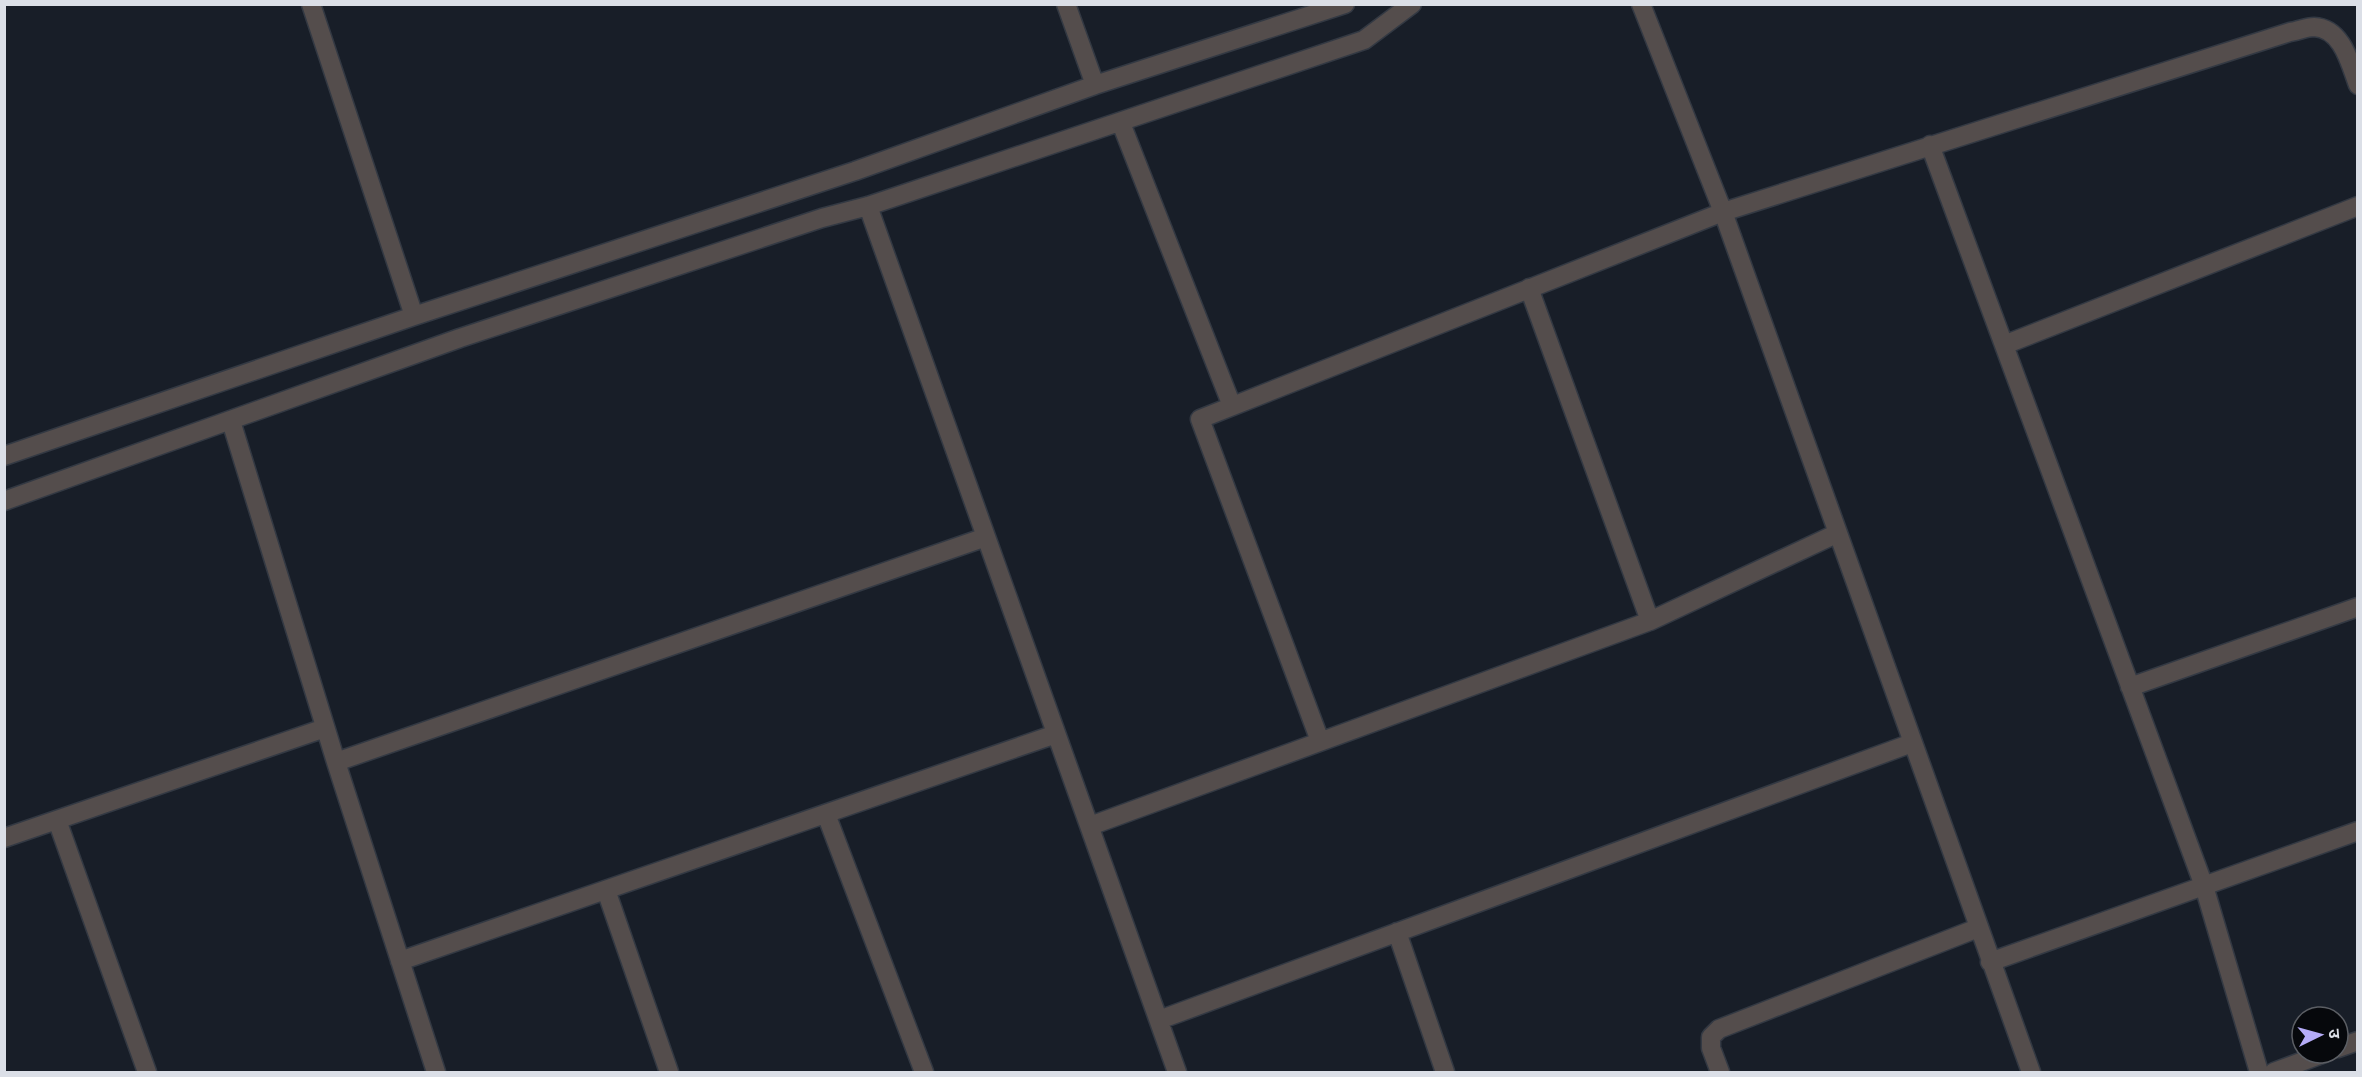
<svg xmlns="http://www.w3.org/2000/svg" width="2362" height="1077" font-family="Helvetica,'Noto Sans Devanagari',sans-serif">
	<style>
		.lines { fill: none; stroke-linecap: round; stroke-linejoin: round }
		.minor-casing { stroke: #333943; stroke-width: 21 }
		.minor { stroke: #544d4c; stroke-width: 18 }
	</style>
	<rect width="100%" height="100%" fill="#181e28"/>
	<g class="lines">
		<g class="minor-casing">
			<path id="minor" d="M311 4 414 316
				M1066 4 1095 85
				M1641 4 1723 212 2031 1072
				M1121 123 1232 406
				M1930 145 2204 886 2259 1072
				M868 206 1177 1072
				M2004 345 2358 206
				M231 421 336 762 436 1072
				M4 456 414 316 855 171 1095 85 1345 4
				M4 501 460 338 822 218 868 206 1364 40 1412 4
				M1650 621 1838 533
				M2130 687 2358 607
				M1320 741 1200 419 1723 212 2290 32C2298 31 2306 27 2314 27 2342 28 2350 63 2358 85
				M336 762 986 537
				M826 814 924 1072
				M57 820 147 1072
				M1090 826 1650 621 1529 288
				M4 838 325 728
				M606 890 669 1072
				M1397 932 1445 1072
				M400 961 1056 734
				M1990 962 2358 831
				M1159 1020 1912 743
				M2338 1048 2358 1041
				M1720 1072 1711 1048V1037L1719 1029 1978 928
				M2274 1072 2325 1053"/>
		</g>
		<use href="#minor" class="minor"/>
	</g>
	<rect width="2362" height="1077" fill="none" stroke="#dbdfe7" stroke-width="12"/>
	<g transform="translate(2320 1035) rotate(85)"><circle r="28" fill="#06080c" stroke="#5b5e64" stroke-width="1.5"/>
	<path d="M0-4.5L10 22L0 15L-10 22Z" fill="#b5acf8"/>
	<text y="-9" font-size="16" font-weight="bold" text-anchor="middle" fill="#dbdfe7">उ</text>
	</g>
</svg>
